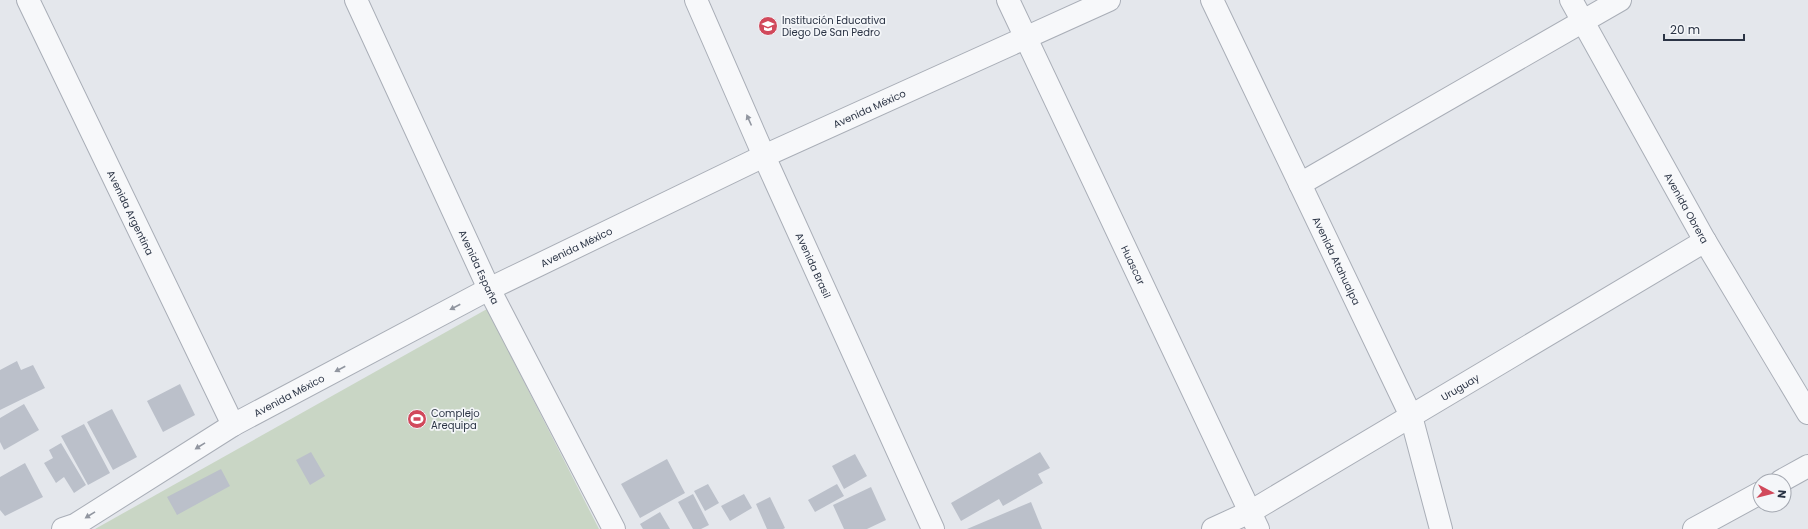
<svg xmlns="http://www.w3.org/2000/svg" width="1808" height="529" font-family="Poppins,sans-serif">
	<style>
		.green { fill: #c9d6c5 }
		.building { fill: #bbc0ca }
		.lines { fill: none; stroke-linecap: round; stroke-linejoin: round }
		.minor-casing { stroke: #a9aeb7; stroke-width: 24 }
		.tertiary-casing { stroke: #a9aeb7; stroke-width: 24 }
		.minor { stroke: #f7f8fa; stroke-width: 22 }
		.tertiary { stroke: #f7f8fa; stroke-width: 22 }
		.oneway { fill: #9196a0 }
		.labels { text-anchor: middle; stroke-width: 3.5; stroke-linejoin: round; paint-order: stroke }
		.poi-label { font-size: 10px; fill: #2b3445; stroke: #f4f6f9; text-anchor: start }
		.street-label { font-size: 10px; fill: #2b3445; stroke: #f4f6f9 }
	</style>
	<rect width="100%" height="100%" fill="#e4e7ec"/>
	<path class="green" d="M487 309 599 529H95Z"/>
	<path class="building" d="M17 361 21 370 33 365 45 388 0 410V370Z
		M180 384 195 415 163 432 147 401Z
		M24 404 39 430 4 450 0 442V418Z
		M112 409 137 457 113 470 87 422Z
		M84 424 110 473 88 485 61 436Z
		M61 443 86 485 74 493 64 477 56 483 44 463 53 458 49 450Z
		M311 452 325 476 310 485 296 460Z
		M1040 452 1050 468 1038 474 1043 483 1003 506 999 499 961 521 951 503Z
		M855 454 867 476 844 489 832 466Z
		M667 459 685 493 640 518 621 484Z
		M25 463 43 497 5 516 0 510V477Z
		M221 469 230 486 177 515 167 497Z
		M708 484 719 503 705 511 694 491Z
		M837 484 844 496 815 512 808 500Z
		M871 487 886 520 867 529H844L833 505Z
		M693 494 709 525 701 529H693L678 502Z
		M744 494 752 508 730 521 721 506Z
		M770 497 785 528 783 529H767L756 504Z
		M1031 502 1042 529H967Z
		M660 512 670 529H643L640 524Z"/>
	<g class="lines">
		<g class="minor-casing">
			<g id="minor">
				<path id="s1" d="M28 0 233 425"/>
				<path id="s2" d="M1008 0 1258 529"/>
				<path id="s3" d="M1212 0 1411 416 1441 529"/>
				<path id="s4" d="M764 156 933 529"/>
				<path d="M1300 184 1620 0"/>
				<path d="M1781 481 1808 466"/>
				<path id="s5" d="M63 529 75 525 233 425 489 289"/>
				<path id="s6" d="M1213 529 1250 512 1705 241"/>
				<path d="M1694 529 1760 493"/>
			</g>
		</g>
		<g class="tertiary-casing">
			<g id="tertiary">
				<path id="s7" d="M356 0 489 289 614 529"/>
				<path d="M696 0 764 156"/>
				<path id="s8" d="M1571 0 1705 241 1808 413"/>
				<path id="s9" d="M489 289 764 156 1109 0"/>
			</g>
		</g>
		<use href="#minor" class="minor"/>
		<use href="#tertiary" class="tertiary"/>
	</g>
	<defs><path id="oneway-solid" d="M-6-.8H1V-3.2L6.5 0L1 3.2V.8H-6Z"/></defs>
	<g class="oneway">
		<use href="#oneway-solid" transform="translate(749 120) rotate(-114)"/>
		<use href="#oneway-solid" transform="translate(455 307) rotate(152)"/>
		<use href="#oneway-solid" transform="translate(340 369) rotate(152)"/>
		<use href="#oneway-solid" transform="translate(200 446) rotate(148)"/>
		<use href="#oneway-solid" transform="translate(90 515) rotate(148)"/>
	</g>
	<defs>
		<g id="school-disc" transform="scale(1)"><circle r="9.5" fill="#d1495b" stroke="#f4f6f9"/><path d="M0-5L7-2L0 1L-7-2ZM-4 1L0 2.5L4 1V4Q0 6-4 4Z" fill="#fff"/></g>
		<g id="stadium-disc" transform="scale(1)"><circle r="9.5" fill="#d1495b" stroke="#f4f6f9"/><path d="M0-5a6.5 5 0 1 0 0 10a6.5 5 0 1 0 0-10ZM-3.5-1.8h7v3.6h-7Z" fill="#fff"/></g>
	</defs>
	<g fill-rule="evenodd">
		<use href="#school-disc" x="768" y="26"/>
		<use href="#stadium-disc" x="417" y="419"/>
	</g>
	<g class="labels">
		<g class="poi-label">
			<text x="782" y="24">Institución Educativa<tspan x="782" dy="12">Diego De San Pedro</tspan></text>
			<text x="431" y="417">Complejo<tspan x="431" dy="12">Arequipa</tspan></text>
		</g>
		<g class="street-label">
			<text dy="4" stroke="none"><textPath href="#s9" startOffset="421">Avenida México</textPath></text>
			<text dy="4" stroke="none"><textPath href="#s8" startOffset="238">Avenida Obrera</textPath></text>
			<text dy="4" stroke="none"><textPath href="#s1" startOffset="236">Avenida Argentina</textPath></text>
			<text dy="4" stroke="none"><textPath href="#s9" startOffset="97">Avenida México</textPath></text>
			<text dy="4" stroke="none"><textPath href="#s3" startOffset="289">Avenida Atahualpa</textPath></text>
			<text dy="4" stroke="none"><textPath href="#s2" startOffset="293">Huascar</textPath></text>
			<text dy="4" stroke="none"><textPath href="#s4" startOffset="120">Avenida Brasil</textPath></text>
			<text dy="4" stroke="none"><textPath href="#s7" startOffset="294">Avenida España</textPath></text>
			<text dy="4" stroke="none"><textPath href="#s6" startOffset="285">Uruguay</textPath></text>
			<text dy="4" stroke="none"><textPath href="#s5" startOffset="263">Avenida México</textPath></text>
		</g>
	</g>
	<g transform="translate(1772 493) rotate(97)"><circle r="19" fill="#f4f6f9" stroke="#a4a8b1"/>
	<path d="M0-3L7 15L0 10L-7 15Z" fill="#d1495b"/>
	<text y="-6" font-size="11" font-weight="bold" text-anchor="middle" fill="#2b3445">N</text>
	</g>
	<path d="M1664 34v6h80v-6" fill="none" stroke="#2b3445" stroke-width="2"/>
	<text x="1670" y="34" font-size="12" fill="#2b3445" stroke="#f4f6f9" stroke-width="3" paint-order="stroke">20 m</text>
</svg>
